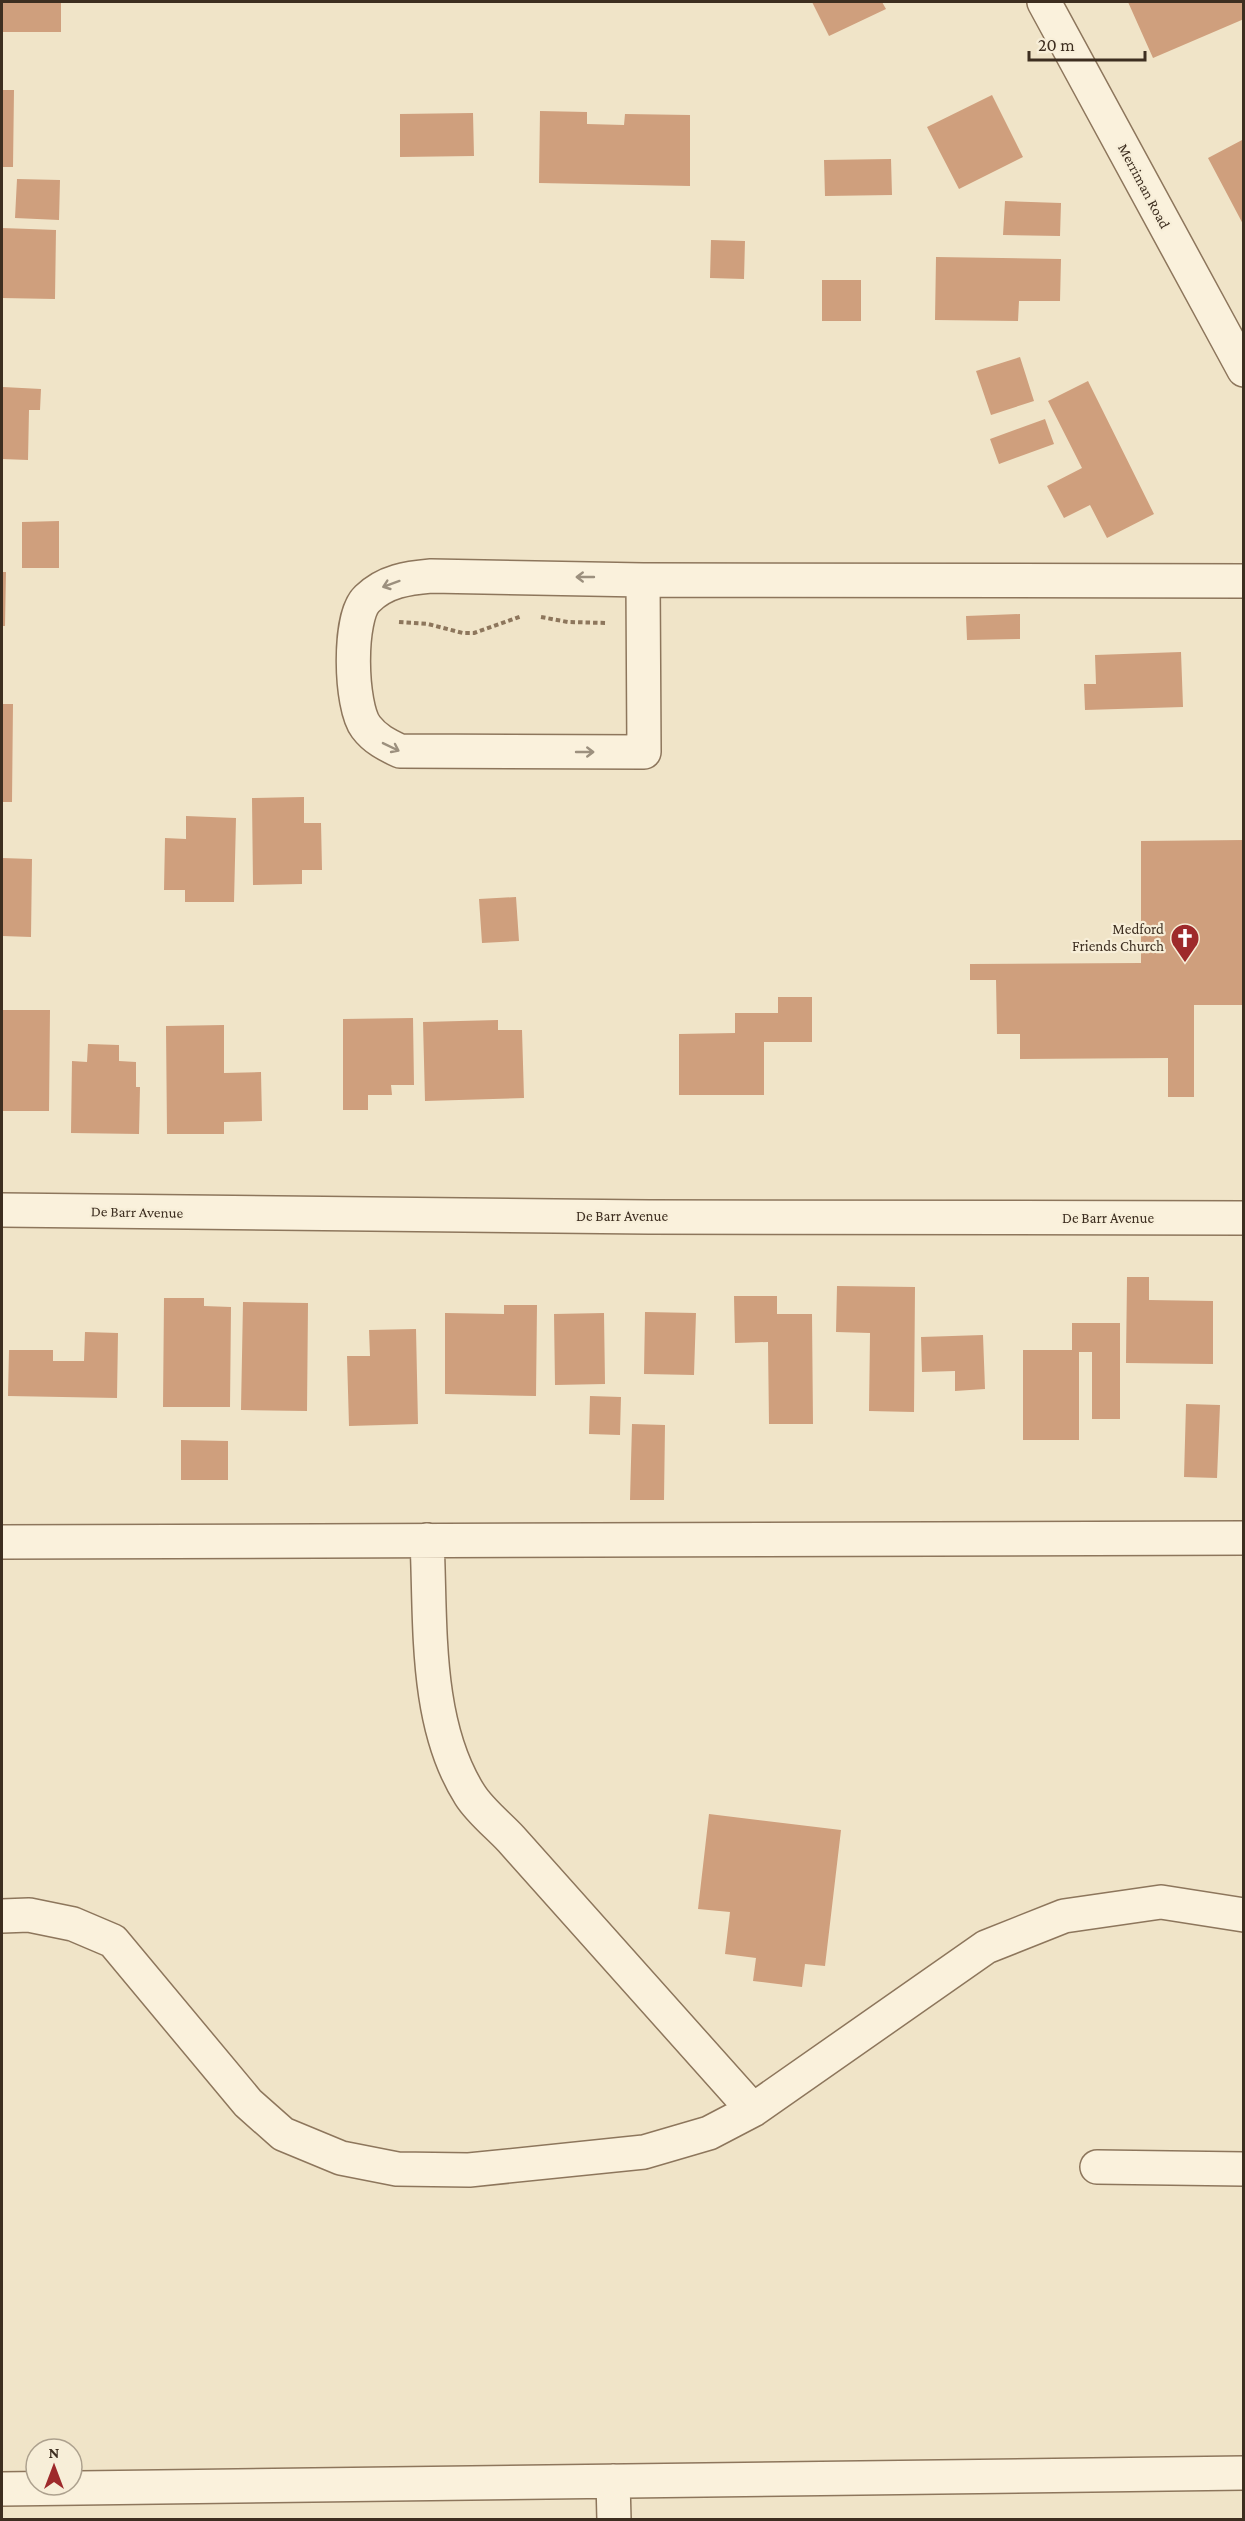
<svg xmlns="http://www.w3.org/2000/svg" width="1245" height="2521" font-family="'Crimson Pro',serif">
	<style>
		.building { fill: #cf9f7d }
		.lines { fill: none; stroke-linecap: round; stroke-linejoin: round }
		.minor-casing { stroke: #8d765c; stroke-width: 36 }
		.path { stroke: #8d765c; stroke-width: 4; stroke-dasharray: 4.5 3; stroke-linecap: butt }
		.minor { stroke: #faf1dc; stroke-width: 33 }
		.oneway { stroke: #9c907e }
		.labels { text-anchor: middle; stroke-width: 4.5; stroke-linejoin: round; paint-order: stroke }
		.street-label { font-size: 15px; fill: #3d2e20; stroke: #f7eed8 }
		.poi-label { font-size: 15px; fill: #3d2e20; stroke: #f7eed8; text-anchor: end }
	</style>
	<rect width="100%" height="100%" fill="#f0e4c8"/>
	<path class="building" d="M2 2H61V32H2Z
		M812 2H882L886 9 829 36Z
		M1128 2H1244V19L1153 58Z
		M2 90H14L13 167H2Z
		M992 95 1023 157 959 189 927 127Z
		M540 111 587 112V124L624 125 625 114 690 115V186L539 183Z
		M473 113 474 156 400 157V114Z
		M1244 139V226L1208 158Z
		M891 159 892 195 825 196 824 160Z
		M17 179 60 180 59 220 15 218Z
		M1005 201 1061 203 1060 236 1003 235Z
		M2 228 56 230 55 299 2 298Z
		M711 240 745 241 744 279 710 278Z
		M936 257 1061 259 1060 301H1019L1018 321 935 320Z
		M822 280H861V321H822Z
		M1020 357 1034 401 991 415 976 371Z
		M1088 381 1154 514 1107 538 1090 505 1064 518 1047 486 1082 468 1048 401Z
		M3 387 41 389 40 410H29L28 460 2 459Z
		M1045 419 1054 444 999 464 990 439Z
		M59 521V568H22V522Z
		M2 572H6L5 626H2Z
		M1020 614V639L967 640 966 616Z
		M1181 652 1183 707 1085 710 1084 684H1096L1095 655Z
		M2 704H13L12 802H2Z
		M304 797V823H321L322 870H302V884L253 885 252 798Z
		M186 816 236 818 234 902H185V890H164L165 838 186 839Z
		M1244 840V1005H1194V1097H1168V1058L1020 1059V1034H997L996 980H970V964L1141 963V841Z
		M2 858 32 859 31 937 2 936Z
		M516 897 519 941 482 943 479 899Z
		M778 997H812V1042H764V1095H679V1034L735 1033V1013H778Z
		M2 1010H50L49 1111H2Z
		M413 1018 414 1085H391L392 1095H368V1110H343V1019Z
		M498 1020V1030H522L524 1098 425 1101 423 1022Z
		M224 1025V1073L261 1072 262 1121 224 1122V1134H167L166 1026Z
		M88 1044 119 1045V1061L136 1062V1087H140L139 1134 71 1133 72 1061 87 1062Z
		M1127 1277H1149V1300L1213 1301V1364L1126 1363Z
		M837 1286 915 1287 914 1412 869 1411 870 1333 836 1332Z
		M734 1296H777V1314H812L813 1424H769L768 1342 735 1343Z
		M164 1298H204V1306L231 1307 230 1407H163Z
		M243 1302 308 1303 307 1411 241 1410Z
		M504 1305H537L536 1396 445 1394V1313L504 1314Z
		M645 1312 696 1313 694 1375 644 1374Z
		M604 1313 605 1384 555 1385 554 1314Z
		M1072 1323H1120V1419H1092V1352H1079V1440H1023V1350H1072Z
		M416 1329 418 1424 349 1426 347 1356H370L369 1330Z
		M85 1332 118 1333 117 1398 8 1396 9 1350H53V1361H84Z
		M983 1335 985 1389 955 1391V1371L922 1372 921 1337Z
		M590 1396 621 1397 620 1435 589 1434Z
		M1186 1404 1220 1405 1217 1478 1184 1477Z
		M632 1424 665 1425 664 1500H630Z
		M181 1440 228 1441V1480H181Z
		M709 1814 841 1830 825 1966 805 1964 802 1987 753 1981 756 1958 725 1954 730 1912 698 1909Z"/>
	<g class="lines">
		<g class="minor-casing">
			<path id="minor" d="M1044 2 1244 370
				M643 580 644 752 400 751C387 745 375 739 366 727 350 706 348 617 367 599 385 581 408 578 431 576L643 580 1244 581
				M2 1210 649 1217 1244 1218
				M427 1540C431 1623 424 1723 470 1795 480 1811 498 1825 511 1839L753 2110
				M2 1542 1244 1538
				M2 1916 29 1915 73 1924 113 1941 248 2103 283 2134 341 2158 397 2169 469 2170 644 2152 709 2133 753 2110 986 1947 1064 1916 1161 1902 1244 1915
				M1097 2167 1244 2169
				M613 2481 614 2520
				M2 2489 1244 2473"/>
		</g>
		<path class="path" d="M541 617 568 622 608 623
			M399 622 428 624 463 633H474L522 616"/>
		<use href="#minor" class="minor"/>
	</g>
	<defs><path id="oneway-shaft" d="M-6 0H5M1.5-3L5.5 0L1.5 3" fill="none" stroke-width="1.6" stroke-linecap="round" stroke-linejoin="round" transform="scale(1.5)"/></defs>
	<g class="oneway">
		<use href="#oneway-shaft" transform="translate(585 577) rotate(-180)"/>
		<use href="#oneway-shaft" transform="translate(391 584) rotate(160)"/>
		<use href="#oneway-shaft" transform="translate(391 747) rotate(26)"/>
		<use href="#oneway-shaft" transform="translate(585 752)"/>
	</g>
	<defs>
		<g id="church-pin" transform="scale(1.5)"><path d="M0 17L-7.5 6A9.5 9.5 0 1 1 7.5 6Z" fill="#9e2a2b" stroke="#f7eed8"/><path d="M-1.2-6h2.4v3.5h3.3v2.4h-3.3V6h-2.4V-.1h-3.3v-2.4h3.3Z" fill="#fff"/></g>
	</defs>
	<g fill-rule="evenodd">
		<use href="#church-pin" x="1185" y="938"/>
	</g>
	<g class="labels">
		<g class="street-label">
			<text transform="translate(1144 186) rotate(62)" y="5">Merriman Road</text>
			<text transform="translate(137 1212) rotate(1)" y="5">De Barr Avenue</text>
			<text x="622" y="1221">De Barr Avenue</text>
			<text x="1108" y="1223">De Barr Avenue</text>
		</g>
		<g class="poi-label">
			<text x="1164" y="934">Medford<tspan x="1164" dy="17">Friends Church</tspan></text>
		</g>
	</g>
	<rect width="1245" height="2521" fill="none" stroke="#3d2e20" stroke-width="6"/>
	<g transform="translate(54 2467)"><circle r="28" fill="#f7eed8" stroke="#ada18e" stroke-width="1.5"/>
	<path d="M0-4.5L10 22L0 15L-10 22Z" fill="#9e2a2b"/>
	<text y="-9" font-size="16" font-weight="bold" text-anchor="middle" fill="#3d2e20">N</text>
	</g>
	<path d="M1029 51v9h116v-9" fill="none" stroke="#3d2e20" stroke-width="3"/>
	<text x="1038" y="51" font-size="18" fill="#3d2e20" stroke="#f7eed8" stroke-width="4.5" paint-order="stroke">20 m</text>
</svg>
